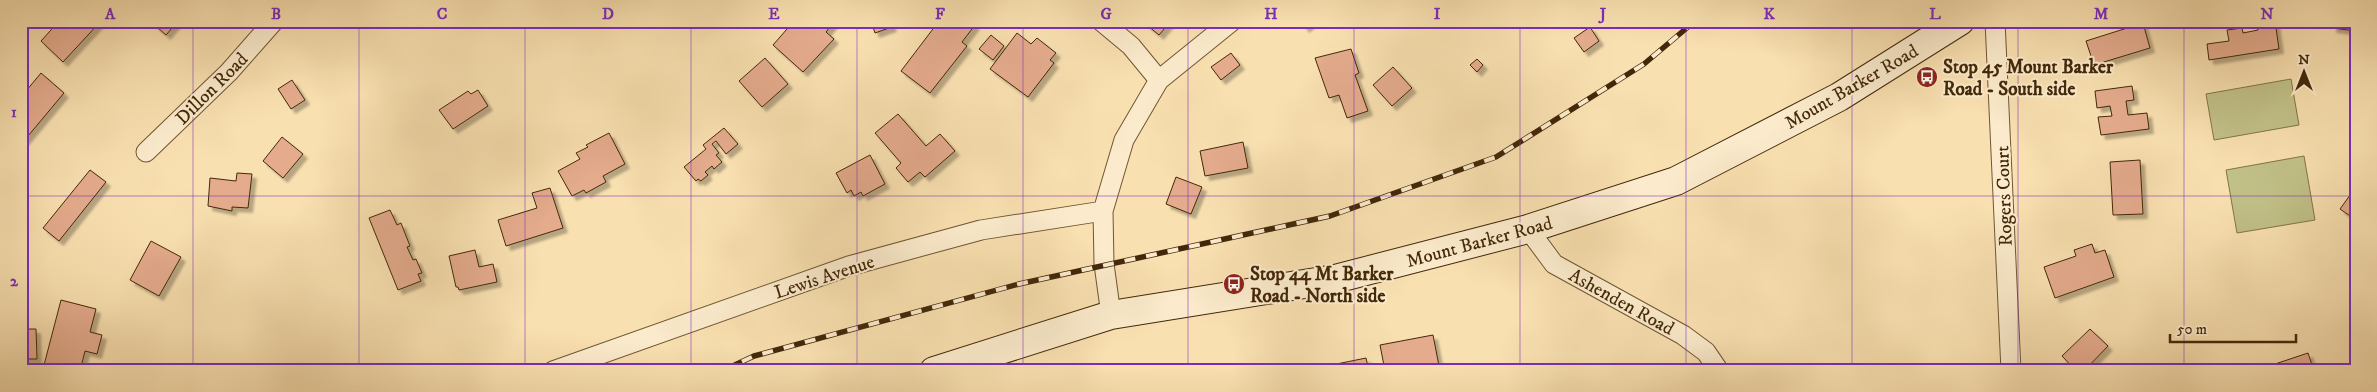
<svg xmlns="http://www.w3.org/2000/svg" width="2377" height="392" font-family="'IM FELL DW Pica',serif">
	<style>
		.green { fill: #c1c188; stroke: #827448 }
		.building { fill: #e4ab8d; stroke: #422809; filter: url(#shadow) }
		.lines { fill: none; stroke-linecap: round; stroke-linejoin: round }
		.street-casing { stroke: #705633; stroke-width: 21 }
		.secondary-casing { stroke: #422809; stroke-width: 30 }
		.street { stroke: #fbebcc; stroke-width: 19 }
		.secondary { stroke: #fbebcc; stroke-width: 28 }
		.rail-casing { stroke: #422809; stroke-width: 5.5 }
		.rail { stroke: #fbebcc; stroke-width: 4; stroke-dasharray: 11; stroke-linecap: butt }
		.grid { fill: none; stroke: #7b2cbf; stroke-width: 1; stroke-opacity: 0.55 }
		.labels { text-anchor: middle; stroke-width: 4; stroke-linejoin: round; paint-order: stroke }
		.poi-label { font-size: 19px; font-weight: bold; fill: #422809; stroke: #fbebcc; text-anchor: start }
		.street-label { font-size: 19px; fill: #422809; stroke: #fbebcc }
		.neatline { fill: none; stroke: #7b2cbf; stroke-width: 2 }
		.grid-label { font-size: 16px; text-anchor: middle; font-weight: bold; fill: #7b2cbf }
	</style>
	<defs>
		<filter id="shadow"><feDropShadow dx="4.5" dy="4.5" stdDeviation="1" flood-color="#0004"/></filter>
	</defs>
	<rect width="100%" height="100%" fill="#f9e0b0"/>
	<filter id="stains"><feTurbulence type="fractalNoise" baseFrequency=".004" numOctaves="4"/><feColorMatrix values="0 0 0 0 .2 0 0 0 0 .09 0 0 0 0 .02 0 0 0 .5 -.17"/></filter>
	<radialGradient id="worn" r=".72"><stop offset=".6" stop-color="#630" stop-opacity="0"/><stop offset="1" stop-color="#630" stop-opacity=".3"/></radialGradient>
	<path class="green" d="M2291 79 2299 125 2214 140 2206 94Z
		M2304 156 2315 220 2237 233 2226 170Z"/>
	<path class="building" d="M59 21H101L63 62 41 41Z
		M150 21H178L166 35Z
		M794 21H835L826 32 834 39 803 72 773 45Z
		M871 21H890L892 27 875 33Z
		M939 21H970L975 25 962 42 967 46 930 93 901 71Z
		M1142 21H1171L1159 35Z
		M1300 21H1313L1305 28Z
		M2275 21 2279 49 2209 60 2207 44 2229 41 2227 30 2242 28 2243 33 2258 30 2256 23Z
		M2333 21H2356V31L2332 28Z
		M2143 23 2150 48 2094 65 2086 41Z
		M1590 27 1599 41 1584 52 1574 38Z
		M1017 33 1031 44 1037 38 1056 53 1050 60 1054 63 1028 97 990 69Z
		M991 35 1004 46 993 60 979 49Z
		M1351 49 1359 73 1355 75 1368 111 1347 118 1339 95 1329 98 1315 58Z
		M1231 53 1240 65 1221 80 1211 67Z
		M765 58 788 84 762 107 739 81Z
		M1477 59 1483 65 1477 72 1470 65Z
		M1393 67 1412 88 1392 106 1373 85Z
		M41 73 64 93 23 142 21 97Z
		M292 80 305 100 291 109 278 89Z
		M2132 86 2134 100 2126 101 2128 115 2147 113 2149 129 2101 135 2098 117 2112 116 2110 106 2097 108 2095 91Z
		M478 90 488 106 453 129 439 110 468 91 471 94Z
		M898 114 926 146 940 134 955 151 925 177 920 172 908 182 896 168 901 163 875 133Z
		M724 128 738 144 726 154 716 141 712 144 719 153 716 155 722 162 714 169 712 166 705 172 708 175 701 181 698 179 696 181 684 167 706 149 703 145Z
		M609 133 625 164 603 176 606 182 586 193 584 190 572 196 558 171 580 159 576 153 588 147 586 145Z
		M282 137 303 154 283 178 263 161Z
		M1243 142 1248 168 1205 176 1200 151Z
		M870 155 885 184 863 196 861 192 854 196 851 190 847 193 836 173Z
		M2140 160 2143 214 2113 215 2110 162Z
		M90 170 106 182 59 241 43 228Z
		M237 173 252 174 248 208 232 207V211L208 206 210 178 236 181Z
		M1176 177 1202 187 1191 214 1166 204Z
		M550 188 563 228 506 246 498 220 537 208 532 193Z
		M2353 191 2356 193V220L2340 209Z
		M390 210 397 225 401 223 410 246 407 247 413 260 416 259 422 273 418 274 421 281 398 290 369 218Z
		M151 241 181 257 159 296 130 280Z
		M2092 244 2095 253 2105 250 2114 277 2055 298 2044 267 2076 256 2074 250Z
		M475 250 479 267 493 264 497 282 459 290 458 287H456L449 256Z
		M61 300 96 309 90 332 102 335 97 354 85 351 80 371H66L44 365Z
		M21 329H36L37 359H21Z
		M2090 329 2108 346 2084 371H2076L2062 356Z
		M1433 335 1440 371H1419L1418 367 1385 371 1380 345Z
		M2308 353 2314 371H2261L2260 369Z
		M1366 358 1369 371H1302Z"/>
	<g class="lines">
		<g class="street-casing">
			<path id="street" d="M1101 21 1131 46 1159 80
				M1995 21 2011 371
				M146 152 229 72 274 21
				M1528 229 1554 264 1683 335 1706 352 1719 371
				M1111 315 1104 264 1103 211 1124 140 1159 80 1232 21
				M553 371 849 266 981 230 1103 211"/>
		</g>
		<g class="secondary-casing">
			<path id="secondary" d="M934 371 1111 315 1335 279 1528 229 1676 181 1839 97 1960 21"/>
		</g>
		<use href="#street" class="street"/>
		<use href="#secondary" class="secondary"/>
		<g class="rail-casing">
			<path id="rail" d="M722 371 754 356 1019 284 1330 216 1496 157 1644 64 1695 21"/>
		</g>
		<use href="#rail" class="rail"/>
	</g>
	<path class="grid" d="M193 21V371M359 21V371M525 21V371M691 21V371M857 21V371M1023 21V371M1188 21V371M1354 21V371M1520 21V371M1686 21V371M1852 21V371M2018 21V371M2184 21V371M21 196H2356"/>
	<defs>
		<g id="bus-disc" transform="scale(1.125)"><circle r="9.5" fill="#8f2418" stroke="#fbebcc"/><path d="M-5-6H5V4H4V6H2V4H-2V6H-4V4H-5ZM-3.5-4V0h7V-4ZM-3.5 1.2v1.5H-2V1.2ZM2 1.2v1.5H3.5V1.2Z" fill="#fff"/></g>
	</defs>
	<g fill-rule="evenodd">
		<use href="#bus-disc" x="1927" y="77"/>
		<use href="#bus-disc" x="1234" y="284"/>
	</g>
	<g class="labels">
		<g class="poi-label">
			<text x="1943" y="73">Stop 45 Mount Barker<tspan x="1943" dy="22">Road - South side</tspan></text>
			<text x="1250" y="280">Stop 44 Mt Barker<tspan x="1250" dy="22">Road - North side</tspan></text>
		</g>
		<g class="street-label">
			<text transform="translate(1851 86) rotate(-30)" y="7">Mount Barker Road</text>
			<text transform="translate(211 88) rotate(-45)" y="7">Dillon Road</text>
			<text transform="translate(2003 196) rotate(-92)" y="7">Rogers Court</text>
			<text transform="translate(1479 241) rotate(-15)" y="7">Mount Barker Road</text>
			<text transform="translate(824 276) rotate(-18)" y="7">Lewis Avenue</text>
			<text transform="translate(1622 301) rotate(29)" y="7">Ashenden Road</text>
		</g>
	</g>
	<rect width="2377" height="392" fill="none" stroke="#f9e0b0" stroke-width="55"/>
	<g transform="translate(2304 72)" stroke="#fbebcc" stroke-width="4" paint-order="stroke">
	<path d="M0-4L9 19L0 12L-9 19Z" fill="#422809"/>
	<text y="-8" font-size="14" font-weight="bold" text-anchor="middle" fill="#422809">N</text>
	</g>
	<path d="M2170 334v8h126v-8" fill="none" stroke="#422809" stroke-width="2.5"/>
	<text x="2177" y="334" font-size="15" fill="#422809" stroke="#fbebcc" stroke-width="4" paint-order="stroke">50 m</text>
	<rect x="28" y="28" width="2322" height="336" class="neatline"/>
	<g class="grid-label">
		<text x="110" y="19">A</text>
		<text x="276" y="19">B</text>
		<text x="442" y="19">C</text>
		<text x="608" y="19">D</text>
		<text x="774" y="19">E</text>
		<text x="940" y="19">F</text>
		<text x="1106" y="19">G</text>
		<text x="1271" y="19">H</text>
		<text x="1437" y="19">I</text>
		<text x="1603" y="19">J</text>
		<text x="1769" y="19">K</text>
		<text x="1935" y="19">L</text>
		<text x="2101" y="19">M</text>
		<text x="2267" y="19">N</text>
		<text x="14" y="117">1</text>
		<text x="14" y="286">2</text>
	</g>
	<rect width="100%" height="100%" filter="url(#stains)"/>
	<rect width="100%" height="100%" fill="url(#worn)"/>
</svg>
